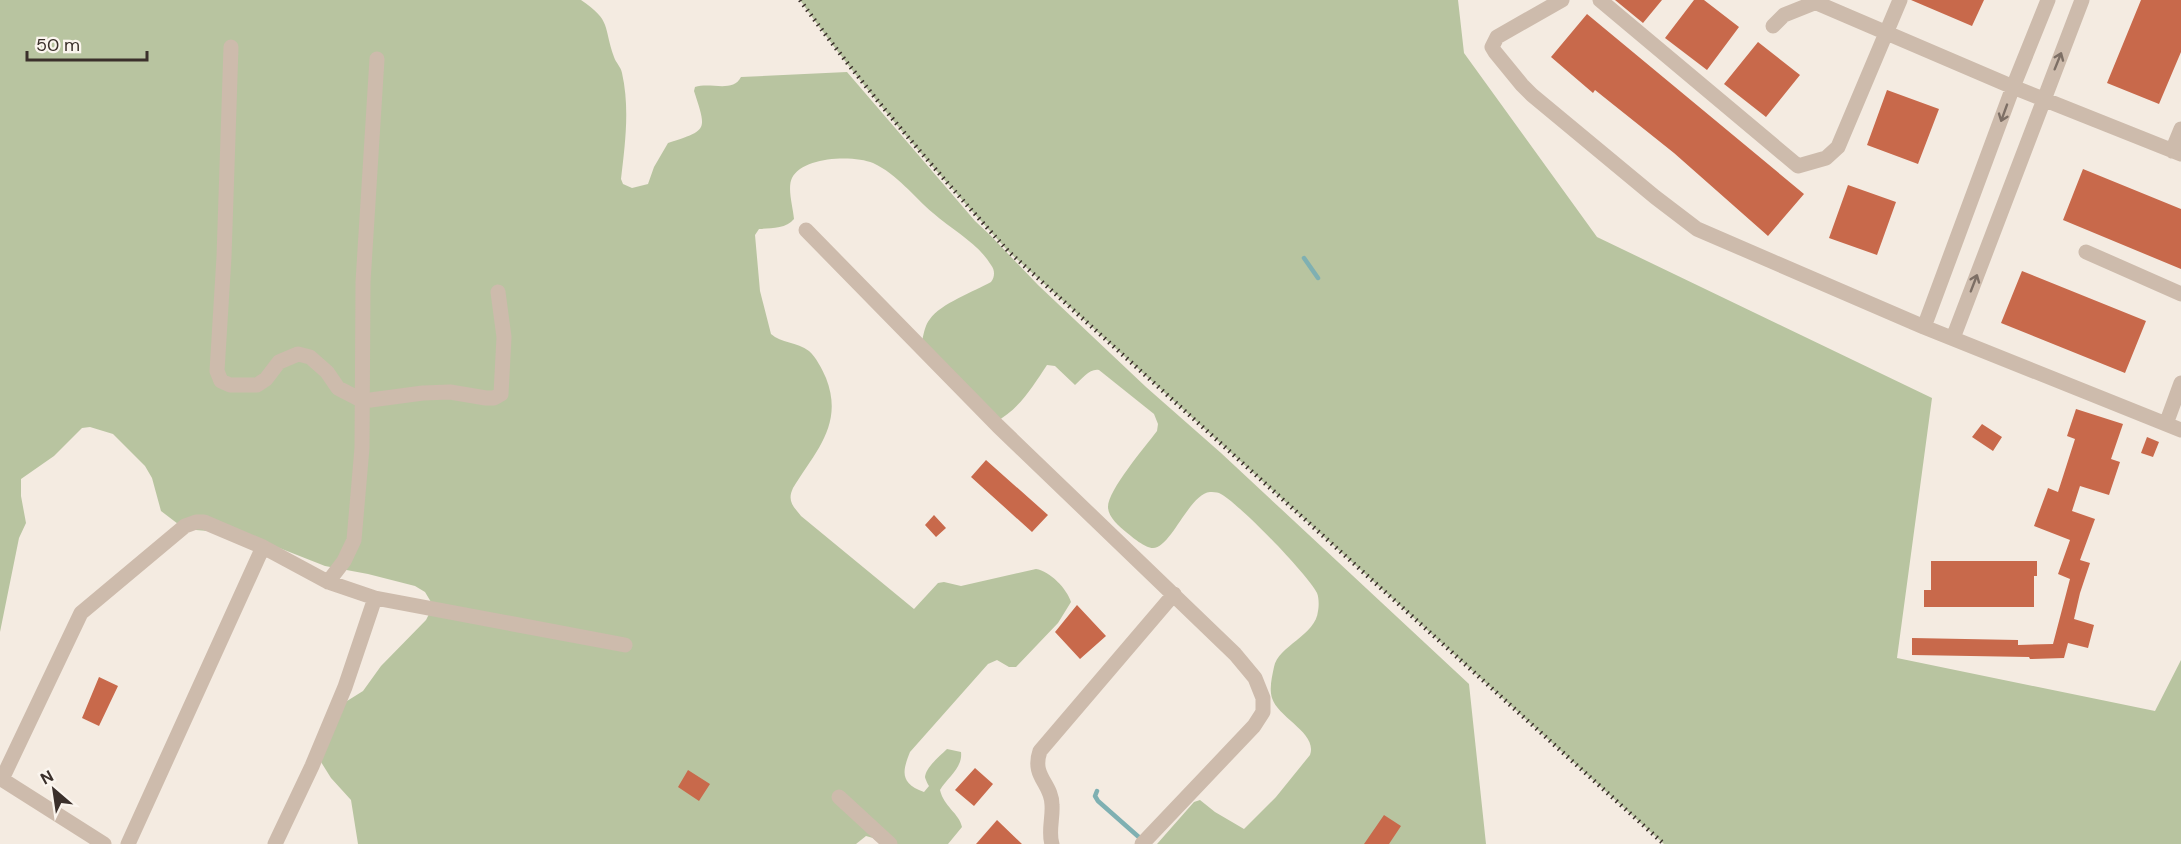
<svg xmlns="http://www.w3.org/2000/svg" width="2181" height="844" font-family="'DM Sans',sans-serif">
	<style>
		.green { fill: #b8c4a0 }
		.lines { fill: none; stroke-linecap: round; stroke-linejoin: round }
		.stream { stroke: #7fb0b2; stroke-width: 4.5 }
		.building { fill: #c8694b }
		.minor { stroke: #cdbbac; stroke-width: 15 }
		.rail { stroke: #3b302b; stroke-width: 4.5; stroke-dasharray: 1.5 4.5; stroke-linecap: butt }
		.oneway { stroke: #7d6f65 }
	</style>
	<rect width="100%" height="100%" fill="#f4ebe1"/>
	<path class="green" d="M0 0H581C612 21 603 26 614 57 616 63 621 67 622 73 630 108 625 145 621 179L623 184 632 188 648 184 654 167 668 143C708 130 707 131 694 91L695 87C711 82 733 93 741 77L847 72 975 221 990 235 1038 285 1146 387 1221 453 1469 684 1486 844H1157L1194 802 1200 800 1215 812 1244 829 1276 797 1310 755C1318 733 1278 718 1272 698 1269 688 1272 677 1274 667 1278 646 1316 635 1318 611 1319 606 1319 598 1317 593 1308 575 1237 501 1219 493 1217 492 1212 492 1210 492 1189 494 1171 548 1153 548 1145 548 1132 537 1126 532 1119 526 1108 517 1108 507 1108 490 1145 447 1157 431L1158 424 1154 414 1099 370C1090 368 1082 379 1075 385L1055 366 1047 365C1033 386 1018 411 995 422L922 341C924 333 925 325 930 319 940 304 975 291 991 282 995 277 995 270 991 265 977 242 953 231 933 213 914 197 897 174 873 163 854 155 803 156 792 178 787 188 793 207 794 219 786 229 771 228 759 229L755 235 760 291 771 334C781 343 797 342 809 351 816 357 822 369 826 378 844 424 816 451 793 488 787 501 793 506 801 516L914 609 938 583 944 582 961 586 1036 569C1050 571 1067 589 1071 602L1058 623 1016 667H1009L997 660 988 664 910 752C902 772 900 783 924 792L929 786C928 785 925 778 925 777 926 767 940 756 947 749L961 752C963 768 947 778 940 790 944 807 959 813 962 827L948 844H880L873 838 866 836 856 844H358L351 800 331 778 321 762 329 720 347 701 363 691 381 666 426 620 431 610V602L425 592 415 586 368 574 325 566 244 534 196 530 182 527 161 511 152 478 145 466 113 434 90 427 82 428 54 456 21 479V496L26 523 19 538 0 632Z
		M800 0H1458L1464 53 1597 237 1932 398 1897 658 2155 711 2181 660V844H1664L1009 252C936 171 863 90 800 0Z"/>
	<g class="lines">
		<path class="stream" d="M1304 258 1318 278
			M1097 791 1095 796 1098 801 1141 839"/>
	</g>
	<path class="building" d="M1615 0H1662L1643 23Z
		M1694 0H1704L1739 27 1707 70 1665 38Z
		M1911 0H1984L1972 26Z
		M2141 0H2181V52L2159 104 2107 83Z
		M1587 14 1804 194 1768 236 1674 153 1595 90 1593 93 1551 57Z
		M1758 42 1800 75 1766 117 1724 84Z
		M1887 90 1939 109 1918 164 1867 145Z
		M2083 169 2181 209V269L2063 220Z
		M1848 185 1896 202 1877 255 1829 238Z
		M2022 271 2146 321 2125 373 2001 323Z
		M2076 409 2123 424 2111 459 2120 462 2109 495 2080 486 2072 511 2095 519 2080 560 2090 563 2080 593 2074 619 2094 625 2088 648 2068 643 2064 658 2030 659 2029 657 1912 655V638L2018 640V645L2053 644 2070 579 2058 574 2070 540 2034 526 2048 488 2058 492 2075 439 2067 436Z
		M1982 424 2002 437 1993 451 1972 437Z
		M2147 437 2159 442 2153 457 2141 453Z
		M986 460 1048 515 1032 532 971 477Z
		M934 515 946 528 936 537 925 525Z
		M1931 561H2037V576H2034V607H1924V590H1931Z
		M1077 605 1106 636 1080 659 1055 632Z
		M99 677 118 686 99 726 82 718Z
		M975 768 993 784 974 806 955 790Z
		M688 770 710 784 699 801 678 787Z
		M1384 815 1401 826 1389 844H1364Z
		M997 820 1022 844H976Z"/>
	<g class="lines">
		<path class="minor" d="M1562 0 1497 37 1492 47 1495 52 1522 85 1532 95 1655 197 1697 229 1924 327 2181 430
			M1600 0 1798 166 1826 158 1838 147 1900 0
			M1810 0 2013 87 2181 154
			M1773 26 1784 15 1814 3
			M231 47 224 257 217 371 221 381 230 385H257L266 379 279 362 298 354 310 357 327 372 338 388 363 401 423 393 450 392 486 398H494L501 394 504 337 498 292
			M2172 151 2181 129
			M806 230 998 426 1235 654 1255 678 1263 698V712L1254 726 1142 844
			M2086 252 2181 294
			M1924 327 2013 87 2048 0
			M1953 338 2082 0
			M2166 424 2181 383
			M328 582 344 561 354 540 362 448 363 282 377 59
			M0 778 104 844
			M2 779 81 613 185 526 196 522H204L263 547 328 582 375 598 625 645
			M839 797 890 844
			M128 844 263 547
			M275 844 312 766 345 687 375 598
			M1052 844C1048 832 1053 818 1052 805 1052 783 1031 777 1040 751L1174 594"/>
		<path class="rail" d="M800 0C864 89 936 171 1009 252L1664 844"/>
	</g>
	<defs><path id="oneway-shaft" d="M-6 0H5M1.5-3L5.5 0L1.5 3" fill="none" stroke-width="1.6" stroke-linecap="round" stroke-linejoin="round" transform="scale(1.5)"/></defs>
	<g class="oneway">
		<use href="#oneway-shaft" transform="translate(2058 61) rotate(-68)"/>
		<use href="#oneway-shaft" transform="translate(2004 113) rotate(110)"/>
		<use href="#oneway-shaft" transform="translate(1974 283) rotate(-69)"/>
	</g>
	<g transform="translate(54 790) rotate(331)" stroke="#fbf5ee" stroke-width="4.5" paint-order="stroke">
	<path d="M0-4.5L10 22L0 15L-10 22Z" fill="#3b302b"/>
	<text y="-9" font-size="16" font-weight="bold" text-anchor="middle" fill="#3b302b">N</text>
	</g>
	<path d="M27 51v9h120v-9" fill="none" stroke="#3b302b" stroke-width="3"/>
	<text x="36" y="51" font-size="18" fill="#3b302b" stroke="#fbf5ee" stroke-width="4.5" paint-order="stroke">50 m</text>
</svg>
